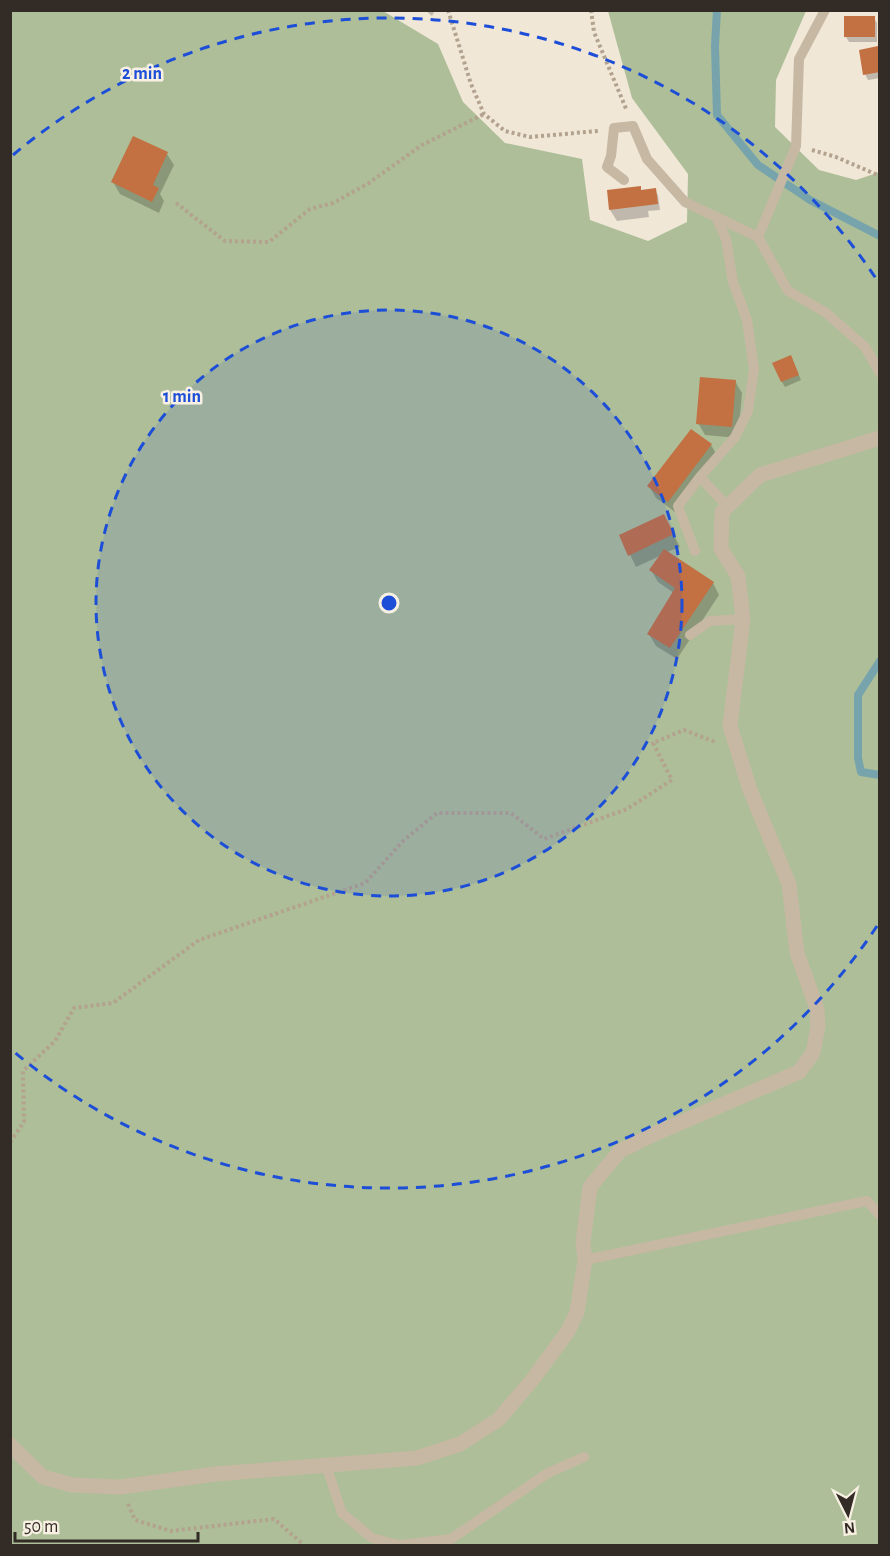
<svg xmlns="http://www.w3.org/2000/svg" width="890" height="1556" font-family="'Alegreya Sans',sans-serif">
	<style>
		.green { fill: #adbe98 }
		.shadow { fill: #0003 }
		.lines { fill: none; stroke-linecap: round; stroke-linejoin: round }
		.stream { stroke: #77a4ac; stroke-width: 8 }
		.building { fill: #c37042 }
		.path { stroke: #b3a28e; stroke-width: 4; stroke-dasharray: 3 3; stroke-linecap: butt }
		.lane { stroke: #c7b8a4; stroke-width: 10 }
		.street { stroke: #c7b8a4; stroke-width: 15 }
		.ring { fill: none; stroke: #1d4ed8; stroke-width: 3; stroke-dasharray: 10 8 }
		.centre { fill: #1d4ed8; stroke: #f8f1e3; stroke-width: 3 }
		.ring-label { font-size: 18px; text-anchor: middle; font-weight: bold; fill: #1d4ed8; stroke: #f8f1e3; stroke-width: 5; stroke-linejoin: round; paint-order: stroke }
	</style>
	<rect width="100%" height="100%" fill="#f0e7d7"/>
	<path class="green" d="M11 11H383L438 44 463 102 505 143 582 159 590 220 648 241 687 222 688 174 632 98 608 11H806L776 80 775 127 819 170 856 180 880 172 879 1545 11 1546Z"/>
	<path class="shadow" d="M425 10H435L432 16Z
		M874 18 877 23V42H849L846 37Z
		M877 48 880 52V78L868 80 865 74Z
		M167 154 174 165 160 194 164 201 159 213 120 194 113 182Z
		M640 188 642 192 655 190 658 195 660 210 648 211 649 217 617 221 610 210Z
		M793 362 801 380 785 387 782 382Z
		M735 381 742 393 738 438 705 435 698 423Z
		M711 445 718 457 675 512 656 498 649 486Z
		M670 527 680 547 667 552 713 583 719 595 677 659 656 646 649 634 674 593 658 582 651 570 662 555 636 567 621 536Z"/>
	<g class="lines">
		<path class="stream" d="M717 10 715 46 717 115 758 165 810 200 880 236
			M880 661 858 695V758L861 772 880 775"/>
	</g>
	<path class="building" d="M844 16H875V37H844Z
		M878 46 880 72 863 75 859 50Z
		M133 136 168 152 153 185 159 188 152 202 111 182Z
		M641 186V190L656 188 658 204 609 210 607 190Z
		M791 355 799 375 781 382 772 363Z
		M700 377 736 380 732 427 696 424Z
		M691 429 712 444 668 502 647 486Z
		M664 514 674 534 628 556 619 535Z
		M664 549 714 582 670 648 647 634 675 588 649 570Z"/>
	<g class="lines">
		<path class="path" d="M448 10 471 84 484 114 505 131 530 137 598 131
			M591 10 594 32 627 111
			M812 150 836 157 880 176
			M176 203 225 241 269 242 310 209 333 203 369 183 422 145 484 114
			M10 1142 24 1122 23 1071 55 1041 74 1008 113 1003 199 940 365 883 404 840 437 813H511L544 839 627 809 672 780 653 743 684 730 713 741 714 740
			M128 1504 135 1520 171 1531 274 1519 305 1546"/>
		<path class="lane" d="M624 180 607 167 611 156 614 128 633 126 647 159 685 202 758 237 788 291 825 312 865 347 880 373
			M758 237 796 146 799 59 825 10
			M700 477 728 507
			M695 551 678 506 700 477 735 437 748 411 754 369 747 320 733 282 726 239 716 217
			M690 635 710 621 743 619
			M585 1260 867 1201 880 1215
			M326 1465 342 1513 372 1538 399 1545 451 1539 548 1473 584 1457"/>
		<path class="street" d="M10 1445 43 1477 72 1485 120 1487 216 1474 417 1458 460 1444 498 1420 533 1379 568 1331 577 1312 585 1260 583 1242 590 1187 620 1151 654 1134 799 1072 813 1053 818 1026 817 1009 797 953 789 884 750 790 730 726 743 619 738 576 721 549 722 512 760 475 880 438"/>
	</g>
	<circle cx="389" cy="603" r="293" fill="#1d4ed8" fill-opacity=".12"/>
	<g class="ring">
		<circle cx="389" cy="603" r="293"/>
		<path d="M877 926A585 585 0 0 1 13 1051M13 155A585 585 0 0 1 877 280"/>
	</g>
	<circle cx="389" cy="603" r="9" class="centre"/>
	<g class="ring-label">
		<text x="142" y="79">2 min</text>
		<text x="182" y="402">1 min</text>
	</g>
	<rect width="890" height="1556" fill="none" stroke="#332b25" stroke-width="24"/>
	<g transform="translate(848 1514) rotate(174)" stroke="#f8f1e3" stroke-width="4.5" paint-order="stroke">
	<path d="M0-4.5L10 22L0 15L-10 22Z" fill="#332b25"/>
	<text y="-9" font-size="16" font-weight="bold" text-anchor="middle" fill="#332b25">N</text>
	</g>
	<path d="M15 1532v9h183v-9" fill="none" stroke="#332b25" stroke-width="3"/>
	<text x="24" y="1532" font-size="18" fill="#332b25" stroke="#f8f1e3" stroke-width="4.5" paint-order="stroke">50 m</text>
</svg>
